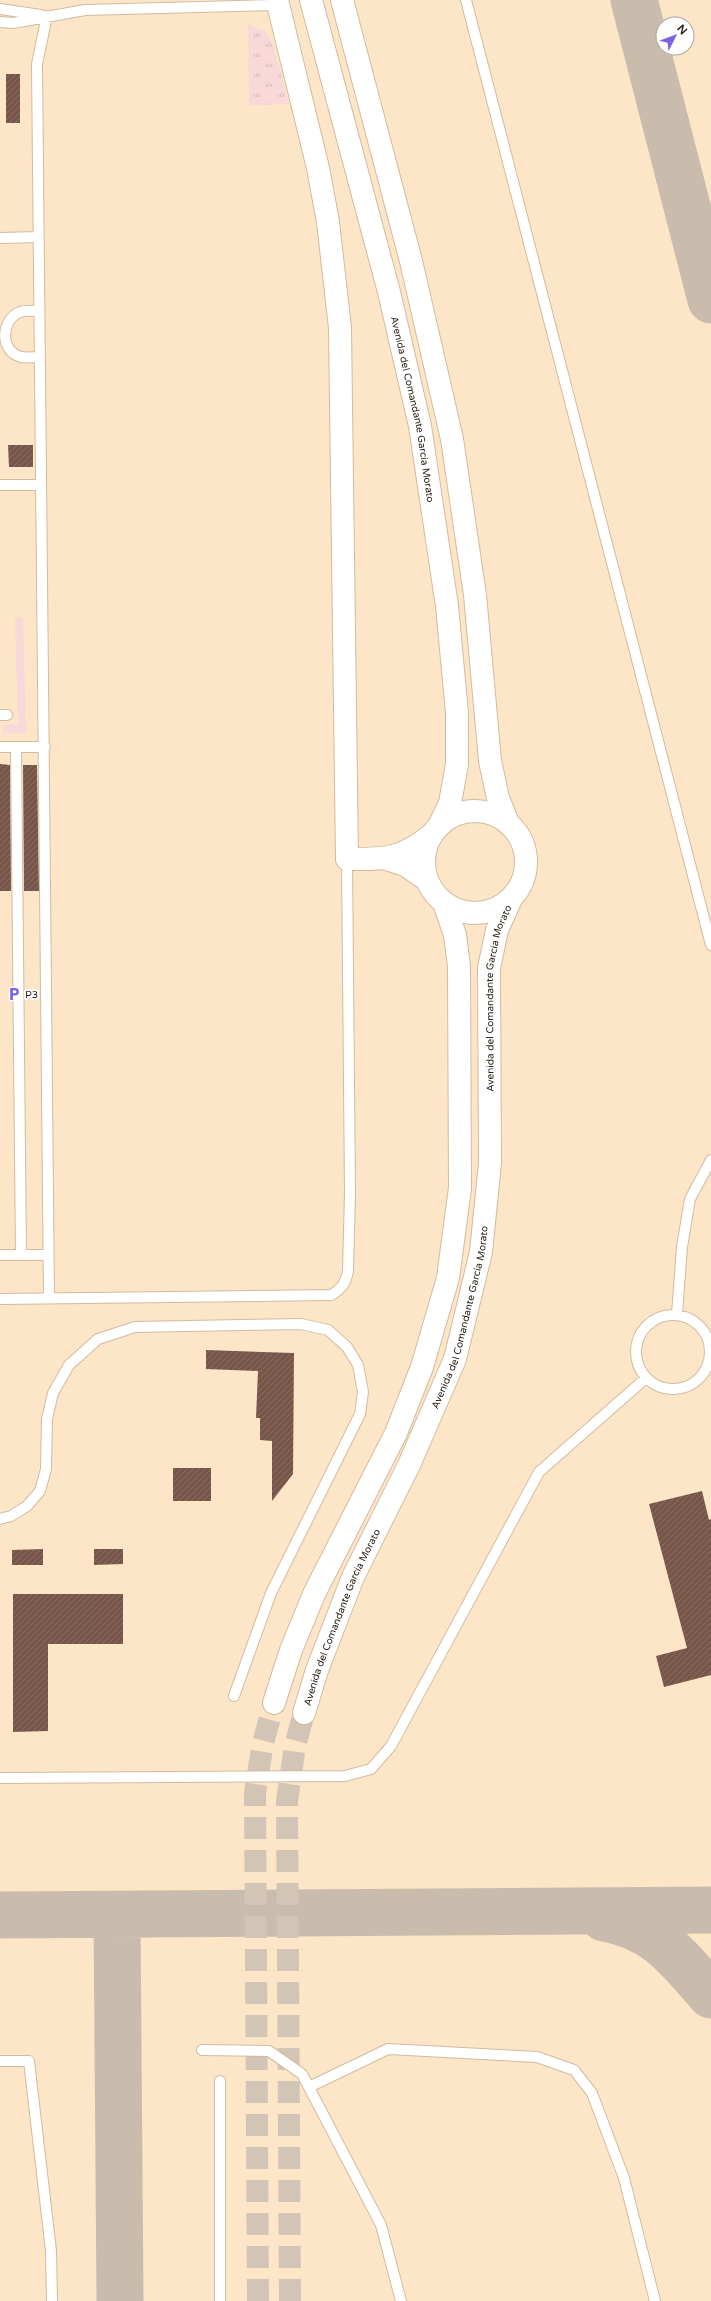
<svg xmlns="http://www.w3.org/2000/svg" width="711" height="2301" font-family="'Varela Round',sans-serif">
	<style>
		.built { fill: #fde5c8; fill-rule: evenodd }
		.grass { fill: url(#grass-tufts) }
		.garden { fill: #f9d8da }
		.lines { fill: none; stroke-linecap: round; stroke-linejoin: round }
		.taxiway { stroke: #cabcac; stroke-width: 47 }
		.building { fill: url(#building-hatch) }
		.primary-tunnel { stroke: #d3c5b5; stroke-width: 22; stroke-dasharray: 22 11; stroke-linecap: butt }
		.service-casing { stroke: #d3bb9e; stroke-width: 12 }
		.tertiary-casing { stroke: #d3bb9e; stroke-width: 24 }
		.primary-casing { stroke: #d3bb9e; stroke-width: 24 }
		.service { stroke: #fff; stroke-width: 10 }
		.tertiary { stroke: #fff; stroke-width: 22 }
		.primary { stroke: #fff; stroke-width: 22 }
		.labels { text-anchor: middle; stroke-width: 4; stroke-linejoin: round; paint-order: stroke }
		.street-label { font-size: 10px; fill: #2b2217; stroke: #fff }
		.poi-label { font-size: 10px; fill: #2b2217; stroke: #fff; text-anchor: start }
	</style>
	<defs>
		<pattern id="grass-tufts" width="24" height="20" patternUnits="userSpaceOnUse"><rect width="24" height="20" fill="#f9d8da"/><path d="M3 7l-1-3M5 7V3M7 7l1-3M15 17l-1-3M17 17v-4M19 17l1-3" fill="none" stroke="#d6b9ba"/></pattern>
		<pattern id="building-hatch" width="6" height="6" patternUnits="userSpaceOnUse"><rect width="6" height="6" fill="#775649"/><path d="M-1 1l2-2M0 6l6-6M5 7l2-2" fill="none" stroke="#897065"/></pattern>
	</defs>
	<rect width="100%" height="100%" fill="#fdeedc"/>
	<path class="built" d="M0 0H711V2301H0ZM663 24H687V48H663Z"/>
	<path class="grass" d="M248 24 264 31 272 41 289 104 249 105Z"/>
	<path class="garden" d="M15 618H23L26 733H3V725L18 724Z"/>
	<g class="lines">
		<path class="taxiway" d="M634 0 711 300
			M117 1914 120 2301
			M0 1915 711 1910
			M604 1918C658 1928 677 1957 711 1995"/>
	</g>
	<path class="building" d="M6 74H20V123H6Z
		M8 445H33V467H9Z
		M0 764 10 765 11 891H0Z
		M23 765H37L39 891H24Z
		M206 1350 294 1353 293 1474 272 1501V1441L260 1440V1418H256L258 1371 206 1369Z
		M173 1468H211V1501H173Z
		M702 1491 709 1520 711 1519V1675L664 1687 656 1656 687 1648 649 1504Z
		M43 1549V1565H12V1550Z
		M94 1549H123V1564L94 1565Z
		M13 1594H123V1644H48V1731L13 1732Z"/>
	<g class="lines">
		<path class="primary-tunnel" d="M258 2301 255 1793 263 1743 274 1703
			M290 2301 287 1801 295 1746 304 1713"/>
		<g class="service-casing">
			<path id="service" d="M466 0 711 945
				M0 9 41 15
				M47 16 37 64 49 1298
				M0 22 13 23 85 10 278 5
				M0 238 38 237
				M39 311C34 311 26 310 20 312 0 320 0 352 21 357 27 358 34 357 40 357
				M0 485H41
				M0 715H7
				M0 747H45
				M16 747 21 1255
				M0 1255H48
				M0 1299 331 1295C342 1289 346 1282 348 1271L350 1193 347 859
				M677 1314 682 1247 690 1199 711 1160
				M636 1352a37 37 0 1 1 74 0a37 37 0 1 1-74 0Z
				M0 1519 11 1516 27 1506 40 1491 46 1469 47 1419 53 1393 69 1365 98 1339 135 1327 301 1324 328 1330 347 1347 358 1365 363 1392 360 1414 271 1593 234 1696
				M0 1778 345 1776 371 1769 391 1746 539 1472 646 1378
				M202 2050 269 2051 302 2074 381 2225 401 2301
				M0 2061H29L51 2251 52 2301
				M220 2081V2301
				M309 2087 388 2049 537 2057 574 2070 592 2093 624 2178 655 2301"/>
		</g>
		<g class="tertiary-casing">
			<path id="tertiary" d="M277 0 318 168 328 222 340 328 347 859C385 859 400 860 431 835
				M387 859 405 865 427 880"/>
		</g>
		<g class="primary-casing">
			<g id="primary">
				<path id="s1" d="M311 0 389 292 420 426 447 606 457 713V764L450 803 440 824"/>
				<path d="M342 0 411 261 452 439 475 595 490 761 498 798 508 823"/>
				<circle cx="475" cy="862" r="51"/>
				<path d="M274 1703 291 1650 314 1594 396 1433 422 1367 448 1278 460 1188 459 966 455 935 444 903"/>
				<path id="s2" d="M304 1713 317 1670 353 1577 409 1465 455 1359 481 1252 490 1163 489 968 497 930 511 899"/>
			</g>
		</g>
		<use href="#service" class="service"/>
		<use href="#tertiary" class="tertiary"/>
		<use href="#primary" class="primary"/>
	</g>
	<defs>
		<g id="parking-bare" transform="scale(1.08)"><path d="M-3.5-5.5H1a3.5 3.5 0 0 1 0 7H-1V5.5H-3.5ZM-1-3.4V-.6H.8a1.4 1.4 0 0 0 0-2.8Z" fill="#7a64df" stroke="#fff" stroke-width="2.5" paint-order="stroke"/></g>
	</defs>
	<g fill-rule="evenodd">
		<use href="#parking-bare" x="14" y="994"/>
	</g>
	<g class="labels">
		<g class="street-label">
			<text dy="4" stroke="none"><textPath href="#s1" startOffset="422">Avenida del Comandante García Morato</textPath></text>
			<text dy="4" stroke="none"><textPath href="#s2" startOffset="751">Avenida del Comandante García Morato</textPath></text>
			<text dy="4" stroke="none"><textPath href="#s2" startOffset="427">Avenida del Comandante García Morato</textPath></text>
			<text dy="4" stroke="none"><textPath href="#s2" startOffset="103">Avenida del Comandante García Morato</textPath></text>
		</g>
		<g class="poi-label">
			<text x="25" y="998">P3</text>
		</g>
	</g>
	<g transform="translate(675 36) rotate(48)"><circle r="19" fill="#ffffff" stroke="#aaa7a2"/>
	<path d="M0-3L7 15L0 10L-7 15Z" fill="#7a64df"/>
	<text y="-6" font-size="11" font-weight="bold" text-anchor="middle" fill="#2b2217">N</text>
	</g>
</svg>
